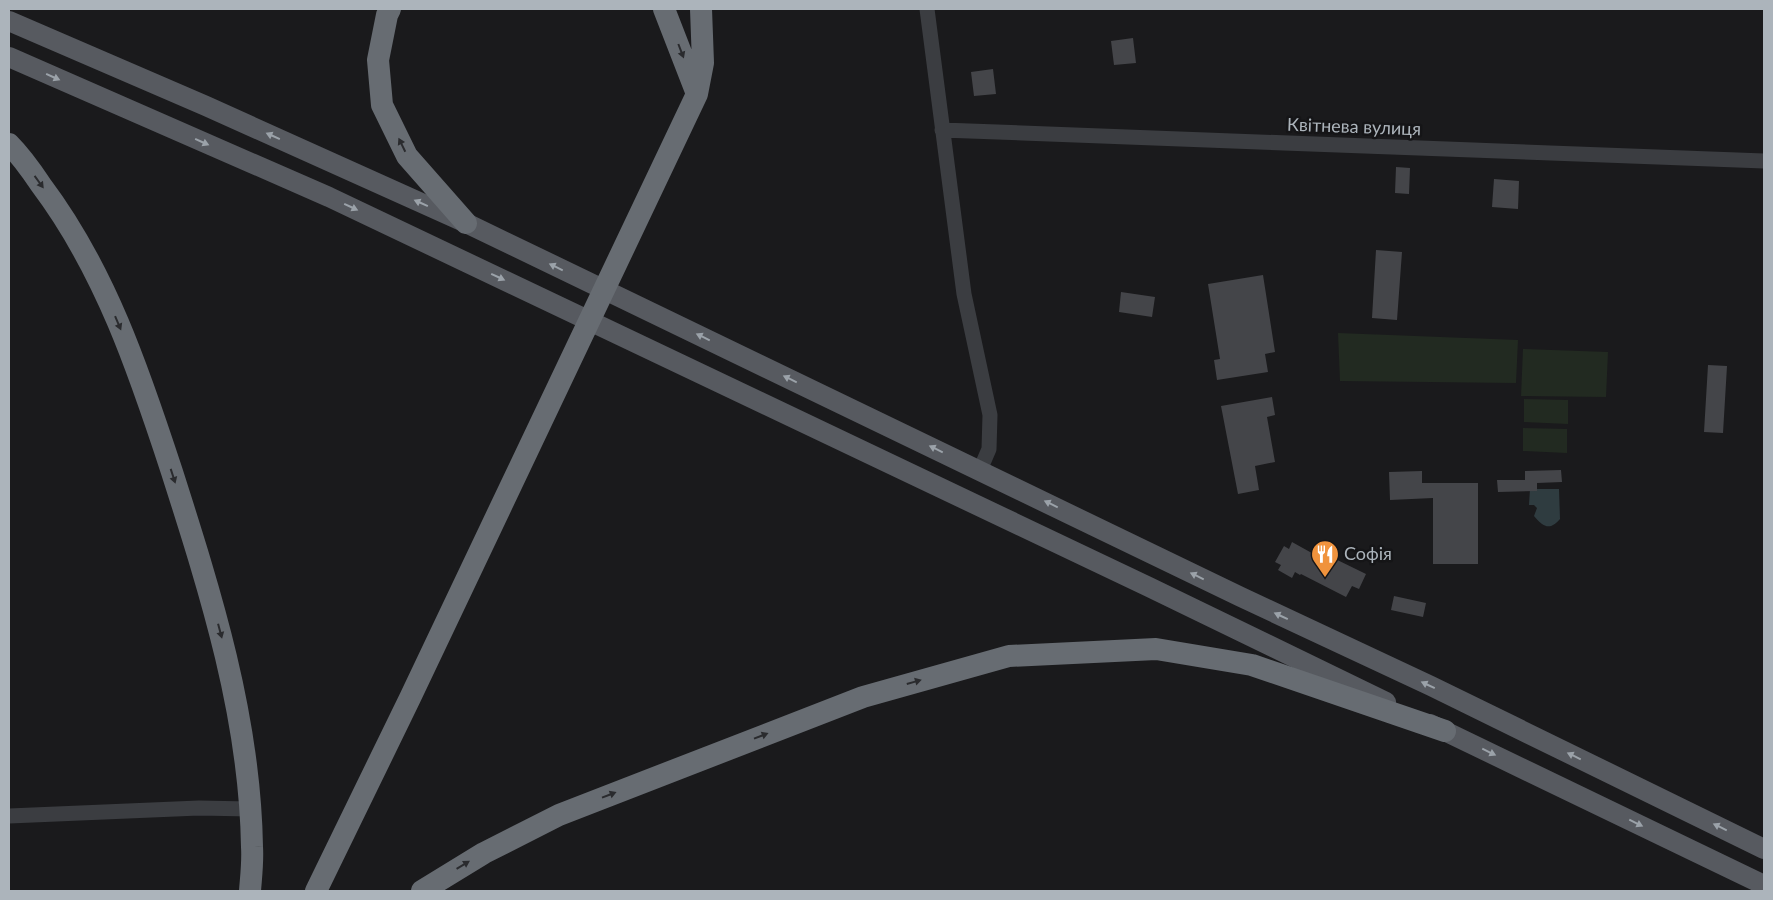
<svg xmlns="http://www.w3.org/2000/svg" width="1773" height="900" font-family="Lato,sans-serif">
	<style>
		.green { fill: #222a21 }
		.water { fill: #2f3c40 }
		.building { fill: #444549 }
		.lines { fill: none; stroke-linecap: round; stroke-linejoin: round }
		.minor { stroke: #3b3d41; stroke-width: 15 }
		.major { stroke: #575a60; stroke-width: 20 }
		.highway { stroke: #676c72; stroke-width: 22 }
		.oneway { fill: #2a2b2e }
		.oneway2 { fill: #9ba2a9 }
		.labels { text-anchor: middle; stroke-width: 5; stroke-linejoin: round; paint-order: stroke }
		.street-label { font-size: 18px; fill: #acb4bb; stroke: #151517 }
		.poi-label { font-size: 18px; fill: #acb4bb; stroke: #151517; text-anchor: start }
	</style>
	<rect width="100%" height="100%" fill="#1a1a1c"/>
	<path class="green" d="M1338 333 1518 340 1516 383 1340 381Z
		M1523 349 1608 352 1606 397 1521 396Z
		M1524 399 1568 400V424L1524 422Z
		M1523 428 1567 429V453L1523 451Z"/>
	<path class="water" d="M1530 489H1559L1560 519C1550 531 1543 527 1534 516L1537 508 1534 505H1529Z"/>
	<path class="building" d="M1133 38 1136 63 1114 65 1111 41Z
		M993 69 996 94 974 96 971 72Z
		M1396 167 1410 168 1409 194 1395 193Z
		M1494 179 1519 181 1518 209 1492 207Z
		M1376 250 1402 252 1397 320 1372 318Z
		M1263 275 1275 352 1265 354 1268 372 1217 380 1214 360 1220 359 1208 284Z
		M1121 292 1155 297 1152 317 1119 312Z
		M1708 365 1727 366 1723 433 1704 432Z
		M1272 397 1275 415 1267 417 1275 462 1255 466 1259 490 1238 494 1221 406Z
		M1561 470 1562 482 1537 483V491L1498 492 1497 480H1525V471Z
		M1422 471V483H1478V564H1433V498L1390 500 1389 472Z
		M1292 542 1319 557 1321 552 1366 574 1359 589 1352 586 1346 597 1301 574 1300 575 1295 572 1292 578 1278 570 1281 565 1275 562 1284 546 1289 549Z
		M1394 596 1426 603 1423 617 1391 610Z"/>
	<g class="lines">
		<path class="minor" d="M927 9 964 294 990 415 989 449 980 470
			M942 130 1764 161
			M9 816 199 808 250 809"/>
		<path class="major" d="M9 21 206 106 466 223 1241 597 1431 686 1764 849
			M9 57 329 197 1149 587 1386 702
			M1430 724 1764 885"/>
		<path class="highway" d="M390 9 387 15 378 60 382 105 407 156 466 223
			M664 9 697 94
			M9 144C21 156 31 170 41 185 105 270 139 371 172 472 211 594 250 717 252 847 253 862 251 877 250 891
			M316 891 410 698 697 94 703 63 701 9
			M422 891 484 853 559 815 863 697 1009 656 1156 649 1252 665 1445 731"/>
	</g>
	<defs><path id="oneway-solid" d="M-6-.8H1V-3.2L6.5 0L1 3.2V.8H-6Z" transform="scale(1.25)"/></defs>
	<g class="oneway">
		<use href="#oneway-solid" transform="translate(681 51) rotate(69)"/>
		<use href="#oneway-solid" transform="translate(402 145) rotate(-116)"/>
		<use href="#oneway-solid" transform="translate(39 182) rotate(54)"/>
		<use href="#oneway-solid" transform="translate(118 323) rotate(67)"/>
		<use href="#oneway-solid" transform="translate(173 476) rotate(72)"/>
		<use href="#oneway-solid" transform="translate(220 631) rotate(75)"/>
		<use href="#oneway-solid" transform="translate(914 682) rotate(-16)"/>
		<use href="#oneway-solid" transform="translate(761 736) rotate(-21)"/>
		<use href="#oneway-solid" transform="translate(609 795) rotate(-21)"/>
		<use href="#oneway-solid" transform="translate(463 865) rotate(-31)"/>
	</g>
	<g class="oneway2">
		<use href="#oneway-solid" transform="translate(53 77) rotate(24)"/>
		<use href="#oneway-solid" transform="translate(273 136) rotate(-156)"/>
		<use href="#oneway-solid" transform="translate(202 142) rotate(24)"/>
		<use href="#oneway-solid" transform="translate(421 203) rotate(-156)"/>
		<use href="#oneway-solid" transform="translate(351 207) rotate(25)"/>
		<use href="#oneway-solid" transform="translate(556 267) rotate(-154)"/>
		<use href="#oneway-solid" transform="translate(498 277) rotate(25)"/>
		<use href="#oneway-solid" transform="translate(703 337) rotate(-154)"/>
		<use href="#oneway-solid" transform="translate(790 379) rotate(-154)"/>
		<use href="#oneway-solid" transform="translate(936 449) rotate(-154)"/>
		<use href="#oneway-solid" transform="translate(1051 504) rotate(-154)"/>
		<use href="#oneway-solid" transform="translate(1197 576) rotate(-154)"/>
		<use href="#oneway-solid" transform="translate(1281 616) rotate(-155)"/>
		<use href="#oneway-solid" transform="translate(1428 685) rotate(-155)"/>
		<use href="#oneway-solid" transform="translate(1489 752) rotate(26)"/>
		<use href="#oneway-solid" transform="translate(1574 756) rotate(-154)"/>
		<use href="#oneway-solid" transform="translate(1636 823) rotate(26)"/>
		<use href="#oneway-solid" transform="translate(1720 827) rotate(-154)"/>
	</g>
	<defs>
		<g id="restaurant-pin" transform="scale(1.4375)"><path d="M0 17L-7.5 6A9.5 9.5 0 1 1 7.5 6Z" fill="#f0933d" stroke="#151517"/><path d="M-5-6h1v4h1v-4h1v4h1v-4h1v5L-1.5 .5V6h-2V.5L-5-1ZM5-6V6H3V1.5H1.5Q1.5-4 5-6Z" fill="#fff"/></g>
	</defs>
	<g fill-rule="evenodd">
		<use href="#restaurant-pin" x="1325" y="554"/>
	</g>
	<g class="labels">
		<g class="street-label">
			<text transform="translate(1354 127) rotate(2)" y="6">Квітнева вулиця</text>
		</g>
		<g class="poi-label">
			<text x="1344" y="560">Софія</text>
		</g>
	</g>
	<rect width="1773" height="900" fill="none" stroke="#acb4bb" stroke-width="20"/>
</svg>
